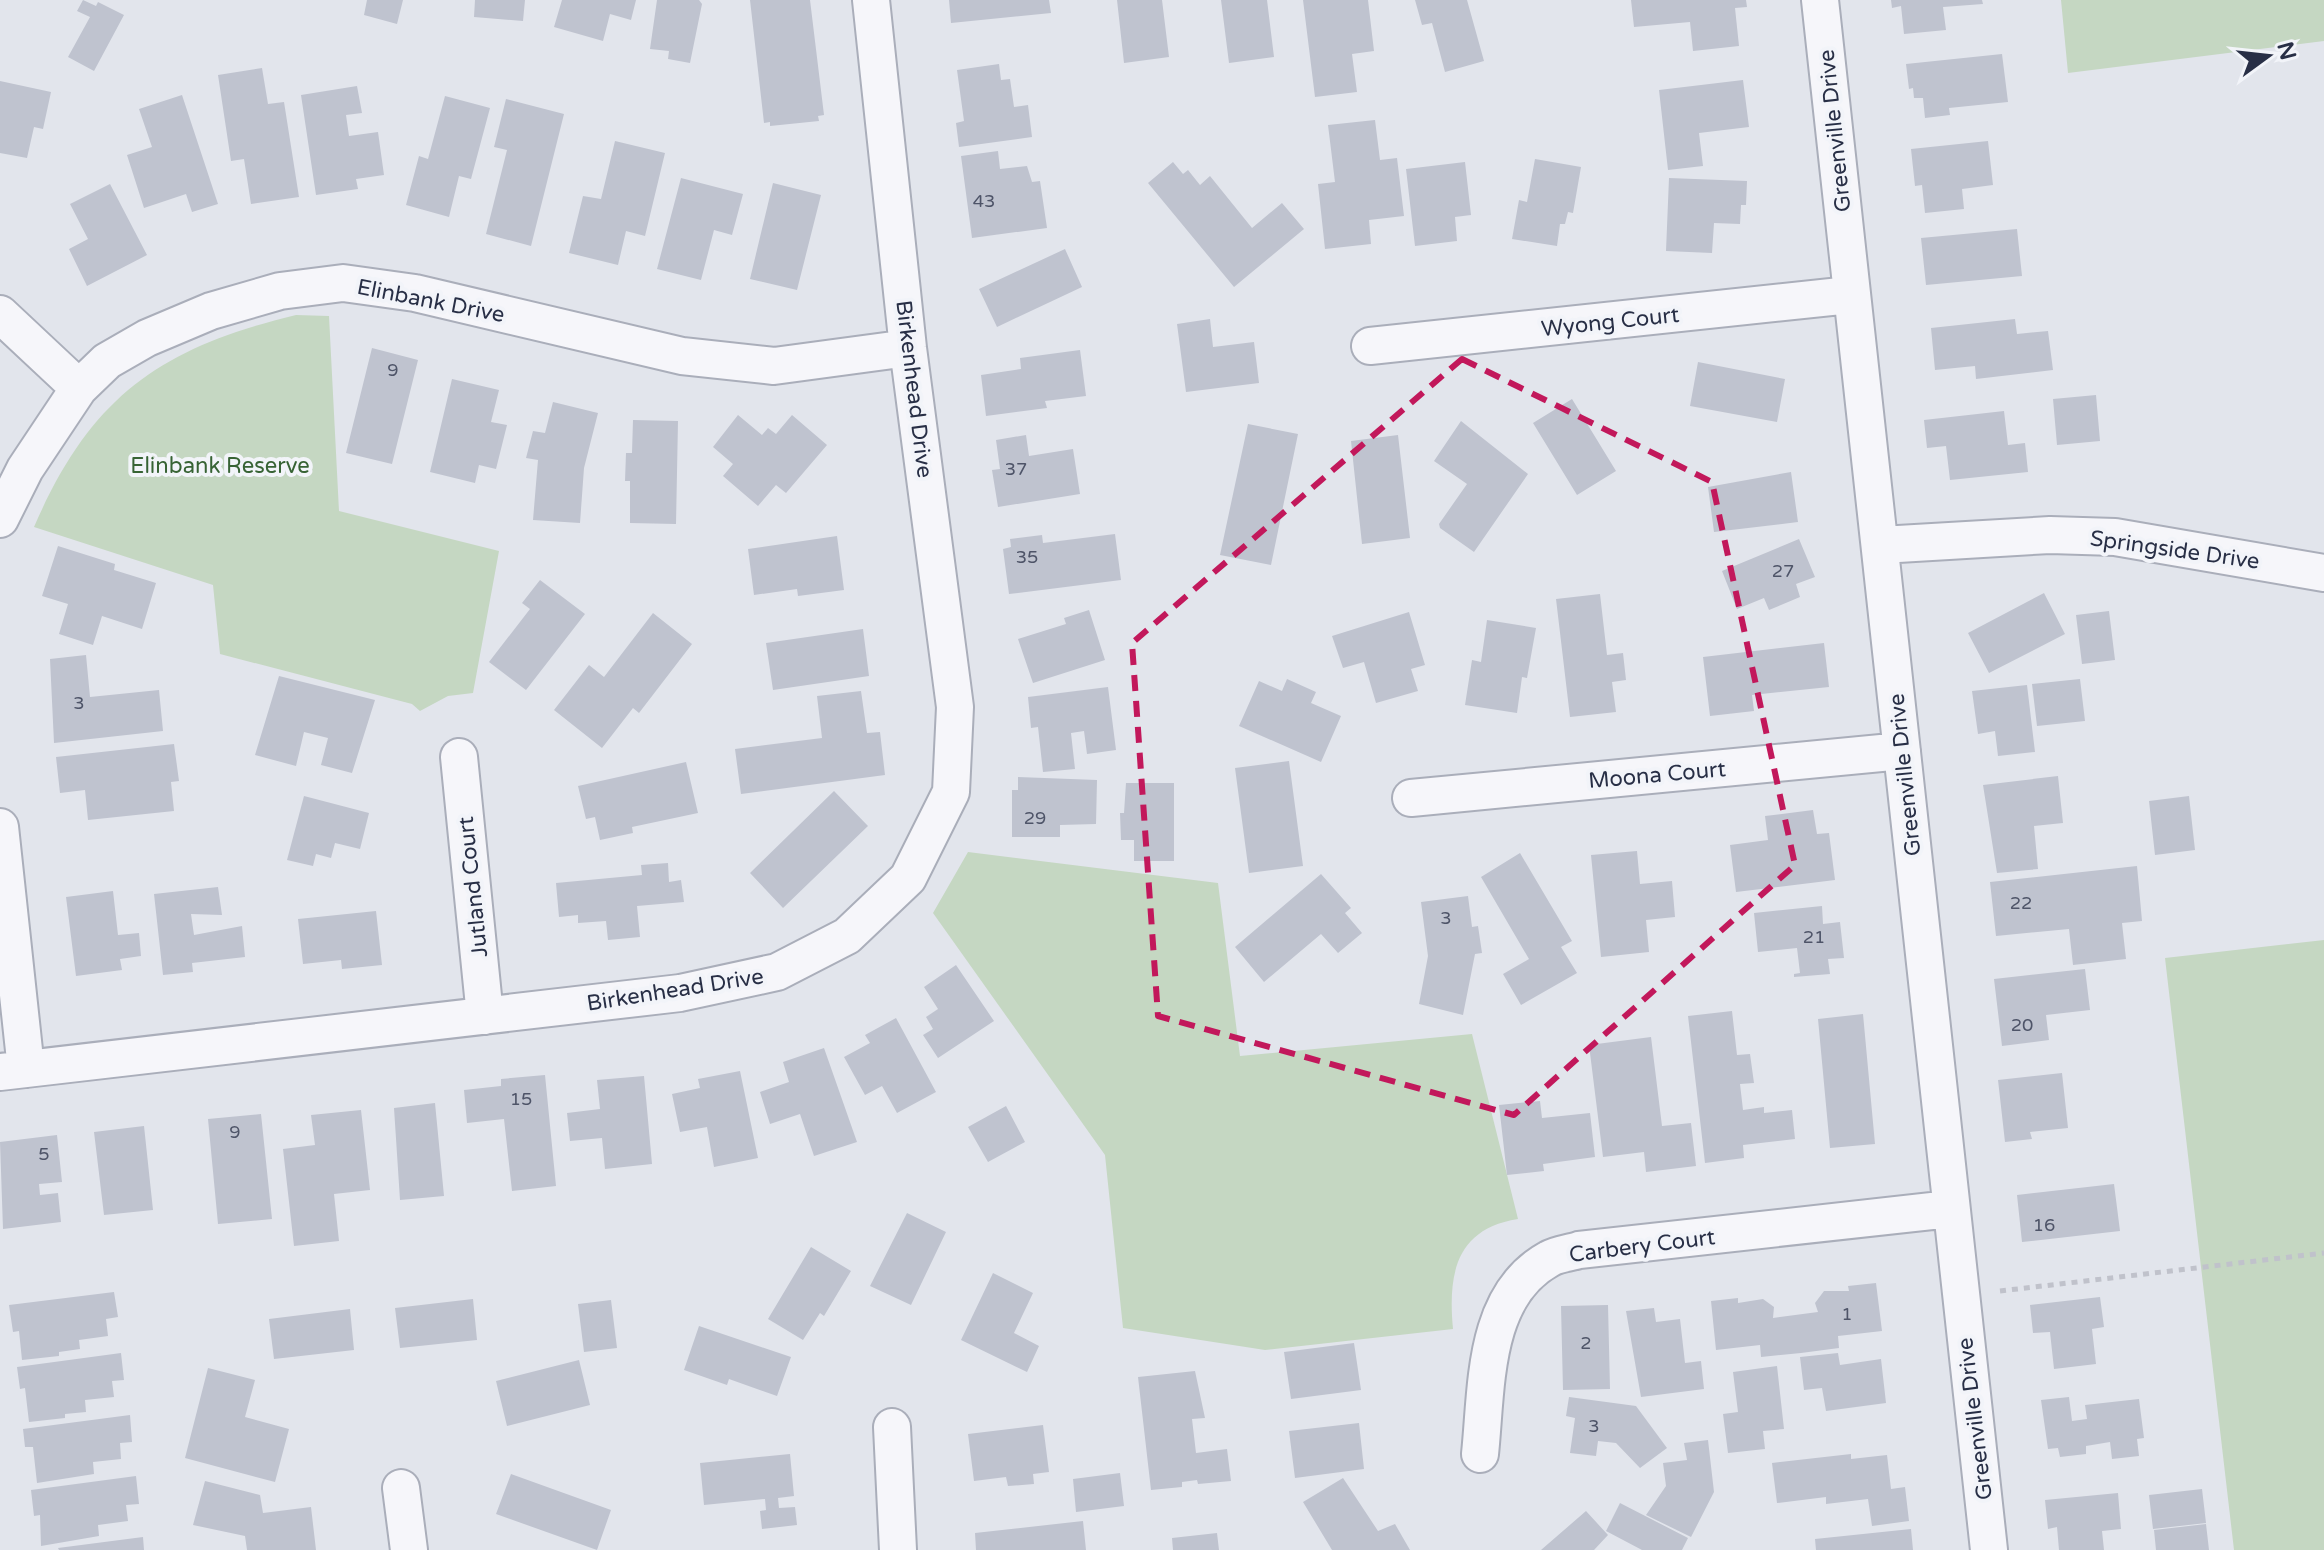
<svg xmlns="http://www.w3.org/2000/svg" width="2324" height="1550" font-family="'Varela Round',sans-serif">
	<style>
		.green { fill: #c5d7c2 }
		.building { fill: #bfc3cf }
		.lines { fill: none; stroke-linecap: round; stroke-linejoin: round }
		.minor-casing { stroke: #aaaeba; stroke-width: 40 }
		.path { stroke: #c0c2cb; stroke-width: 5; stroke-dasharray: 6 6; stroke-linecap: butt }
		.minor { stroke: #f6f6fa; stroke-width: 36 }
		.marked { fill: none; stroke: #c2185b; stroke-width: 6; stroke-dasharray: 16 10; stroke-linejoin: round }
		.labels { text-anchor: middle; stroke-width: 8; stroke-linejoin: round; paint-order: stroke }
		.number-label { font-size: 18px; fill: #4e5468 }
		.street-label { font-size: 22px; fill: #282f46; stroke: #f2f4f9 }
		.park-label { font-size: 22px; fill: #376334; stroke: #f2f4f9 }
	</style>
	<rect width="100%" height="100%" fill="#e2e5ec"/>
	<path class="green" d="M2061 0H2324V41L2068 73Z
		M296 315 329 316 339 511 499 551 473 693 448 696 420 711 412 704 220 654 213 585 34 527C91 396 160 348 296 315Z
		M968 852 1218 883 1240 1056 1472 1034 1518 1219C1455 1229 1448 1275 1453 1329L1265 1350 1123 1328 1105 1155 933 913Z
		M2324 940V1550H2234L2165 958Z"/>
	<path class="building" d="M83 0 96 6 98 2 124 15 94 71 68 57 90 17 77 11Z
		M367 0H403L397 24 364 15Z
		M475 0H525L523 21 474 17Z
		M562 0H636L631 20 610 14 603 41 554 27Z
		M657 0H699L702 4 690 63 668 59 669 51 650 49Z
		M750 0H810L824 115 818 116 819 121 770 126V122L764 123Z
		M949 0H1049L1051 13 951 23Z
		M1117 0H1162L1169 57 1124 63Z
		M1221 0H1267L1274 57 1229 63Z
		M1303 0H1368L1374 51 1352 54 1357 92 1315 97Z
		M1415 0H1467L1484 61 1445 72 1432 23 1422 25Z
		M1631 0H1746L1747 7 1735 8 1739 46 1693 51 1690 22 1634 27Z
		M1891 0H1982L1983 4 1943 7 1946 30 1904 34 1901 6 1892 8Z
		M2002 54 2008 102 1949 108 1950 115 1925 118 1923 98H1914L1913 88 1909 89 1906 64Z
		M999 64 1001 80 1010 79 1014 107 1028 105 1032 137 959 147 956 123 964 121 957 70Z
		M262 68 268 104 284 102 299 197 251 204 244 159 231 161 218 75Z
		M1743 80 1749 127 1699 133 1703 166 1668 170 1659 90Z
		M0 81 51 92 43 129 34 127 27 158 0 153Z
		M357 86 362 113 346 115 349 136 378 132 384 175 356 179 358 189 316 195 301 95Z
		M182 95 218 204 192 212 186 194 144 208 127 155 152 147 139 109Z
		M445 96 490 108 471 179 459 176 449 217 406 205 419 156 428 159Z
		M506 99 564 114 531 246 486 234 507 150 494 147Z
		M1375 120 1380 160 1397 158 1404 216 1369 220 1371 244 1325 249 1318 184 1335 182 1328 125Z
		M615 141 665 153 645 236 626 231 618 265 569 253 583 196 601 199Z
		M1988 141 1993 185 1962 189 1964 209 1925 213 1922 185 1915 186 1911 149Z
		M998 151 1000 169 1027 166 1032 182 1040 181 1047 228 972 238 961 156Z
		M1535 159 1581 167 1573 213 1568 212 1565 224H1560L1557 246 1512 239 1519 200 1527 202Z
		M1173 162 1183 174 1188 170 1200 185 1210 176 1252 228 1282 203 1304 229 1234 287 1148 183Z
		M1465 162 1471 215 1455 217 1457 241 1415 246 1406 169Z
		M681 178 743 194 732 235 714 230 701 280 657 269Z
		M1669 178 1747 181 1746 205H1741L1740 224 1714 223 1712 253 1666 251Z
		M773 183 821 195 797 290 750 279Z
		M110 184 147 255 87 286 69 249 88 239 70 204Z
		M2017 229 2022 276 1926 285 1921 238Z
		M1065 249 1082 287 997 327 979 289Z
		M1210 319 1213 347 1254 342 1259 383 1186 392 1177 324Z
		M2015 319 2017 334 2048 331 2053 370 1976 379 1975 366 1935 370 1931 328Z
		M372 348 418 360 392 464 346 453Z
		M1080 350 1086 396 1045 401 1047 408 986 416 981 375 1021 369 1020 358Z
		M1698 362 1785 379 1777 422 1690 406Z
		M452 379 499 390 491 422 507 425 496 469 479 465 475 483 430 472Z
		M2096 395 2100 441 2057 445 2053 399Z
		M1572 399 1616 471 1577 495 1533 423Z
		M553 402 598 413 584 468 580 523 533 520 538 460 526 458 533 431 545 433Z
		M2004 411 2008 445 2025 443 2028 472 1950 480 1946 446 1927 448 1924 420Z
		M738 415 762 435 768 428 776 434 792 415 827 445 786 493 776 485 758 506 723 476 733 464 713 447Z
		M633 420 678 421 676 524 630 523V481H625L626 453H632Z
		M1461 421 1528 474 1474 552 1440 528 1439 524 1467 484 1434 461Z
		M1248 424 1298 434 1271 565 1220 555Z
		M1026 435 1029 456 1073 449 1080 494 998 507 992 470 1000 469 996 440Z
		M1398 435 1410 538 1362 544 1351 441Z
		M1791 472 1798 522 1714 532 1708 487Z
		M1115 534 1121 580 1009 594 1003 549 1011 547 1010 539 1042 535 1043 543Z
		M837 536 844 590 798 596 797 589 754 595 748 549Z
		M1799 539 1815 577 1796 584 1800 597 1769 610 1764 598 1737 609 1722 571Z
		M58 546 115 564 114 570 156 583 142 629 102 616 93 645 59 634 68 604 42 596Z
		M540 580 585 614 526 690 489 662 530 609 522 603Z
		M2044 593 2065 634 1989 673 1968 633Z
		M1600 594 1607 655 1623 653 1626 680 1612 682 1616 712 1570 717 1556 599Z
		M1089 610 1105 660 1033 683 1018 639 1066 624 1064 618Z
		M2109 611 2115 660 2082 664 2076 615Z
		M1409 612 1425 665 1411 669 1418 691 1376 703 1364 662 1343 668 1332 636Z
		M653 613 692 644 639 713 633 708 602 748 554 710 589 665 604 677Z
		M1487 620 1536 628 1527 678 1522 677 1517 713 1465 705 1472 660 1481 662Z
		M863 629 869 676 773 690 766 643Z
		M1824 643 1829 687 1752 695 1754 711 1710 716 1703 657Z
		M86 655 90 697 159 690 163 731 54 743 50 659Z
		M279 676 375 700 352 773 321 765 328 738 304 732 296 766 255 755Z
		M1287 679 1316 692 1311 703 1341 716 1321 762 1239 726 1259 681 1282 691Z
		M2080 679 2085 721 2037 726 2032 684Z
		M2027 685 2035 752 1998 756 1995 731 1978 734 1972 691Z
		M1108 687 1116 750 1087 754 1084 731 1071 733 1075 769 1043 772 1038 727 1031 728 1028 697Z
		M861 691 867 733 880 732 885 775 741 794 735 749 822 738 817 696Z
		M174 744 179 781 171 782 174 811 88 820 85 790 60 793 56 757Z
		M1289 761 1303 866 1249 873 1235 768Z
		M686 762 698 813 632 827 633 833 600 840 595 817 586 819 578 786Z
		M2058 776 2063 823 2034 826 2038 869 1997 873 1983 785Z
		M1018 777 1097 780 1096 824 1060 825V837H1012V790H1018Z
		M1126 783H1174V861H1134V840H1121L1120 813H1124Z
		M834 791 868 826 783 908 750 873Z
		M304 796 369 813 360 849 335 843 331 858 316 854 313 866 287 860Z
		M2189 796 2195 850 2155 855 2149 801Z
		M1813 810 1817 834 1829 833 1835 880 1736 892 1730 845 1768 840 1765 816Z
		M1637 851 1640 884 1672 881 1675 917 1646 920 1649 952 1601 957 1591 855Z
		M1520 853 1572 941 1561 947 1577 973 1521 1005 1503 974 1529 959 1481 877Z
		M668 863 669 882 681 880 684 902 637 906 640 937 608 940 606 921 578 923V915L559 917 556 883 642 875 641 865Z
		M2137 866 2142 921 2122 923 2126 959 2073 965 2069 929 1996 936 1990 882Z
		M1321 874 1351 908 1345 913 1362 933 1338 953 1321 934 1264 982 1235 947Z
		M218 887 222 915 191 914 194 935 242 926 245 957 192 963 193 972 163 975 154 894Z
		M113 891 118 935 139 933 141 956 120 959 122 970 76 976 66 897Z
		M1468 896 1472 927 1478 926 1482 953 1475 954 1463 1015 1419 1004 1428 956 1421 902Z
		M1822 906 1823 924 1840 922 1844 958 1828 959 1830 974 1794 977V974L1800 973 1797 948 1758 952 1754 913Z
		M376 911 382 965 342 969 341 960 303 964 298 919Z
		M956 965 994 1021 938 1058 923 1035 933 1029 926 1017 938 1009 924 987Z
		M2085 969 2090 1010 2046 1015 2049 1040 2002 1046 1994 979Z
		M1732 1011 1737 1055 1750 1054 1754 1083 1740 1084 1743 1110 1764 1107V1113L1792 1110 1795 1139 1743 1145 1744 1158 1705 1163 1688 1016Z
		M1863 1014 1875 1144 1830 1148 1818 1019Z
		M896 1018 936 1092 897 1113 882 1086 865 1095 844 1057 870 1043 865 1035Z
		M1651 1037 1662 1126 1691 1123 1696 1166 1646 1172 1644 1152 1603 1157 1589 1045Z
		M824 1048 857 1142 814 1156 800 1114 770 1124 760 1092 789 1082 783 1062Z
		M740 1071 758 1158 714 1167 707 1127 680 1132 672 1094 700 1088 698 1079Z
		M2062 1073 2068 1128 2030 1132 2032 1139 2005 1142 1998 1080Z
		M545 1075 556 1186 512 1191 504 1119 467 1123 464 1090 501 1086V1079Z
		M644 1076 652 1164 605 1169 602 1138 570 1141 567 1113 600 1109 597 1080Z
		M1540 1101 1542 1118 1590 1113 1595 1157 1543 1164 1544 1171 1507 1175 1499 1105Z
		M435 1103 444 1196 400 1200 394 1108Z
		M1006 1106 1025 1142 988 1162 968 1127Z
		M361 1110 370 1190 334 1194 339 1241 294 1246 283 1149 315 1145 311 1115Z
		M261 1114 272 1219 218 1224 208 1119Z
		M144 1126 153 1210 104 1215 94 1132Z
		M57 1135 62 1182 39 1184 40 1195 58 1193 61 1222 3 1229 0 1142Z
		M2114 1184 2120 1231 2022 1242 2017 1195Z
		M907 1213 946 1232 911 1305 870 1286Z
		M811 1247 851 1271 824 1316 820 1313 803 1340 768 1319Z
		M993 1273 1033 1293 1014 1333 1039 1346 1027 1372 961 1340Z
		M1876 1283 1882 1331 1838 1336 1839 1348 1801 1353 1761 1357 1760 1345 1716 1350 1711 1301 1738 1298V1303L1763 1299 1774 1307 1773 1318 1818 1312 1815 1303 1824 1291H1849L1848 1286Z
		M114 1292 118 1317 106 1319 108 1336 79 1340 80 1349 59 1352V1356L22 1360 19 1331 13 1332 9 1305Z
		M2100 1297 2104 1327 2092 1329 2096 1364 2054 1369 2050 1332 2033 1333 2030 1305Z
		M473 1299 477 1340 400 1348 395 1308Z
		M611 1300 617 1348 584 1352 578 1304Z
		M1608 1305 1610 1389 1563 1390 1561 1306Z
		M1654 1308 1656 1322 1680 1319 1685 1363 1701 1361 1704 1389 1641 1397 1626 1311Z
		M350 1309 354 1350 274 1359 269 1319Z
		M699 1326 791 1357 777 1396 729 1379 727 1385 684 1370Z
		M1354 1343 1361 1390 1291 1399 1284 1352Z
		M121 1353 124 1380 112 1381 114 1397 85 1400 86 1412 65 1414V1418L29 1422 25 1388 20 1389 17 1367Z
		M1838 1353 1840 1365 1881 1359 1886 1403 1826 1411 1822 1388 1804 1390 1800 1357Z
		M579 1360 590 1405 507 1426 496 1381Z
		M1777 1366 1784 1429 1763 1431 1765 1449 1728 1453 1723 1414 1738 1412 1733 1372Z
		M208 1368 255 1380 245 1417 289 1429 275 1482 185 1458Z
		M1195 1371 1205 1418 1192 1419 1196 1453 1227 1449 1231 1481 1198 1484 1197 1480 1182 1482V1487L1151 1490 1138 1377Z
		M1569 1397 1636 1406 1667 1448 1640 1468 1616 1443 1598 1441 1596 1456 1570 1453 1575 1418 1566 1416Z
		M2069 1397 2072 1421 2087 1419 2085 1405 2139 1399 2144 1438 2137 1439 2139 1456 2112 1459 2110 1442 2086 1446V1454L2060 1457 2058 1448 2048 1449 2041 1400Z
		M130 1415 132 1442 120 1443 121 1459 93 1462 94 1474 37 1483 33 1447H25L23 1429Z
		M1359 1423 1364 1469 1295 1478 1289 1431Z
		M1043 1425 1049 1472 1033 1474 1034 1484 1008 1486 1006 1477 974 1481 968 1434Z
		M1708 1440 1714 1492 1691 1537 1646 1515 1666 1486 1663 1463 1687 1460 1684 1443Z
		M790 1454 794 1496 778 1498 779 1508 795 1507 797 1525 762 1529 760 1511 766 1510 765 1499 704 1505 700 1463Z
		M1851 1454V1459L1887 1455 1891 1489 1905 1487 1909 1521 1872 1526 1868 1499 1826 1504V1497L1777 1503 1772 1463Z
		M1120 1473 1124 1506 1076 1512 1073 1479Z
		M511 1474 611 1510 597 1550 496 1514Z
		M136 1476 139 1504 126 1505 128 1521 98 1525 99 1536 41 1546 40 1515 34 1516 31 1490Z
		M1343 1478 1378 1531 1395 1524 1410 1550H1332L1303 1502Z
		M205 1481 260 1495 263 1513 311 1507 316 1550H247L245 1536 193 1525Z
		M2202 1489 2206 1523 2153 1529 2149 1495Z
		M2118 1493 2121 1529 2102 1531 2104 1550H2059L2057 1527 2048 1529 2045 1500Z
		M1620 1503 1688 1538 1682 1550H1642L1606 1531Z
		M1586 1511 1608 1535 1594 1550H1541Z
		M1083 1521 1086 1550H976L975 1533Z
		M2206 1524 2209 1550H2156L2154 1530Z
		M1911 1529 1913 1550H1816L1815 1539Z
		M1217 1533 1219 1550H1173L1172 1538Z
		M143 1537 144 1550H59L58 1548Z"/>
	<g class="lines">
		<g class="minor-casing">
			<path id="minor" d="M1820 0 1989 1550
				M0 314 79 388
				M1370 346 1850 295
				M0 519 25 469 79 388 107 361 147 338 211 311 280 291 343 283 415 293 682 356 774 366 908 348
				M1881 545 2050 535 2115 537 2324 573
				M459 757 485 1016
				M1411 798 1902 751
				M0 827 26 1069
				M0 1072 680 993 777 972 847 936 908 878 951 792 955 707 908 348 871 0
				M892 1427 898 1550
				M1480 1454C1487 1388 1482 1296 1549 1259 1557 1254 1570 1253 1579 1250L1950 1209
				M401 1488 409 1550"/>
		</g>
		<path class="path" d="M2000 1291 2324 1253"/>
		<use href="#minor" class="minor"/>
	</g>
	<path class="marked" d="M1462 359 1712 482 1795 865 1514 1115 1158 1016 1132 643Z"/>
	<g class="labels">
		<g class="number-label">
			<text x="984" y="207">43</text>
			<text x="393" y="376">9</text>
			<text x="1016" y="475">37</text>
			<text x="1027" y="563">35</text>
			<text x="1783" y="577">27</text>
			<text x="79" y="709">3</text>
			<text x="1035" y="824">29</text>
			<text x="2021" y="909">22</text>
			<text x="1446" y="924">3</text>
			<text x="1814" y="943">21</text>
			<text x="2022" y="1031">20</text>
			<text x="521" y="1105">15</text>
			<text x="235" y="1138">9</text>
			<text x="44" y="1160">5</text>
			<text x="2044" y="1231">16</text>
			<text x="1847" y="1320">1</text>
			<text x="1586" y="1349">2</text>
			<text x="1594" y="1432">3</text>
		</g>
		<g class="street-label">
			<text transform="translate(1834 131) rotate(-96)" y="8">Greenville Drive</text>
			<text transform="translate(431 300) rotate(11)" y="8">Elinbank Drive</text>
			<text transform="translate(1610 321) rotate(-6)" y="8">Wyong Court</text>
			<text transform="translate(915 389) rotate(83)" y="8">Birkenhead Drive</text>
			<text transform="translate(2175 549) rotate(8)" y="8">Springside Drive</text>
			<text transform="translate(1657 774) rotate(-5)" y="8">Moona Court</text>
			<text transform="translate(1904 775) rotate(-96)" y="8">Greenville Drive</text>
			<text transform="translate(472 887) rotate(-96)" y="8">Jutland Court</text>
			<text transform="translate(675 989) rotate(-9)" y="8">Birkenhead Drive</text>
			<text transform="translate(1642 1245) rotate(-7)" y="8">Carbery Court</text>
			<text transform="translate(1974 1419) rotate(-97)" y="8">Greenville Drive</text>
		</g>
		<g class="park-label">
			<text x="220" y="473">Elinbank Reserve</text>
		</g>
	</g>
	<g transform="translate(2268 56) rotate(75)" stroke="#f2f4f9" stroke-width="6" paint-order="stroke">
	<path d="M0-6L14 30L0 20L-14 30Z" fill="#282f46"/>
	<text y="-12" font-size="22" font-weight="bold" text-anchor="middle" fill="#282f46">N</text>
	</g>
</svg>
